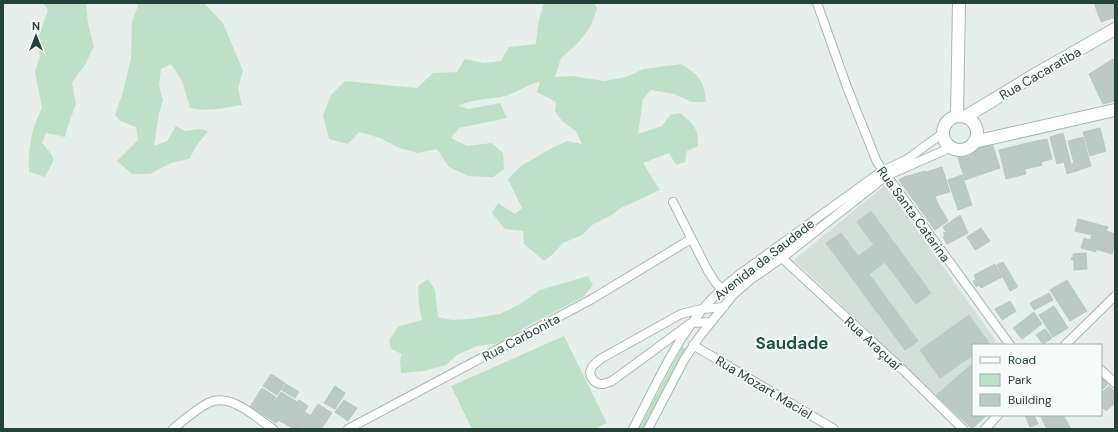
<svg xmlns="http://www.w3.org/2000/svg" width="1118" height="432" font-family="'DM Sans',sans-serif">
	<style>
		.built { fill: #d4dfda }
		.green { fill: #bfe0c8 }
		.building { fill: #bbcac4; stroke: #b8c9c2 }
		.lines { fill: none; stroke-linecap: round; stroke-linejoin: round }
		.street-casing { stroke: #a8b8b2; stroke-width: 10 }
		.secondary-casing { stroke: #a4bbb3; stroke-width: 14 }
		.street { stroke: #fff; stroke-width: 8 }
		.secondary { stroke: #fff; stroke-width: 12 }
		.labels { text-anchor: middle; stroke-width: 3.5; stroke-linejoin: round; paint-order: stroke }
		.street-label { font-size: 13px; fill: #24423a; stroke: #f7fbf9 }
		.district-label { font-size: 17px; font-weight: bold; fill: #1f5548; stroke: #f7fbf9 }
	</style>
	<rect width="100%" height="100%" fill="#e6efeb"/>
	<path class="built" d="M885 185 996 341 992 345H973V362L935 395 794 260Z"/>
	<path class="green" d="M43 3H86L88 24 94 46 85 65 72 82 76 104 68 125 65 137 46 133 42 143C58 162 55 156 45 177L29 172C28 149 31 129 42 108L35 72 40 56 37 41 48 10Z
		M139 3H204L223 23 243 71 238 88 242 105C224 108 208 112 190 108L182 81 171 64 161 69 159 85 163 100 159 113 154 146 167 141 176 126 185 131 200 129 208 131 197 145 189 159 171 163 150 174H132L117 161 138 140 136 127 120 121 115 115 123 92 131 58 132 22Z
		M544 3H594L597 8 591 26 577 44 561 58 555 77 572 76 604 81 626 77 644 69 681 64C699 75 704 80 706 102H692L674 94 651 90 643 99 638 134 662 126 670 115 680 113C693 124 699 128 698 146L687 151 685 162 676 165 669 153 643 163 660 190 621 208 610 216 592 225 582 235 563 243 553 254 544 261 524 244 523 231 505 229 492 213 498 203 515 214 522 208 508 179 521 166 550 149 567 141 582 144 576 131 563 122 555 112 556 102 537 92 540 82C527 84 517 93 505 96 488 100 474 98 458 106L469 109 500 103 507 118 459 128 451 138 467 146 492 143 503 153 504 169 493 177 468 176 449 167 437 149 418 153 399 148 380 138 359 132 348 144 329 139 323 115 331 95 345 81 417 88 433 73 457 72 465 59 483 63 501 61 509 47 536 44 538 24Z
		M588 276 593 285 583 297 529 325 500 343 477 346 457 355 446 365 424 371 401 373 400 360 402 354 391 349 389 340 399 326 422 320 419 305 418 286 428 279 435 290 438 317 452 320 469 319 500 314 520 304 540 290Z
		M564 336 607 423 595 429H472L451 386Z
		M682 347 685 348V351L643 429H638Z"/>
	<path class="building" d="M1094 3H1115V17L1101 22Z
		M1113 59 1115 65V101L1103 104 1089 74Z
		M1100 128 1106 151 1090 156 1083 132Z
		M1063 133 1073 172 1067 174 1064 162 1057 164 1050 137Z
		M1083 137 1091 166 1074 172 1072 164 1074 163 1068 141Z
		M1047 139 1052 159 1041 162 1036 141Z
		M1036 141 1042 165 1025 169 1019 145Z
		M992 143 1000 168 965 180 957 155Z
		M1019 145 1026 174 1006 179 999 150Z
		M942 167 950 192 935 196 926 172Z
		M925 171 938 204 948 221 935 230 899 180 904 177Z
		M962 175 972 205 958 210 948 180Z
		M871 211 931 293 916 304 885 262 869 274 918 341 905 350 826 243 841 233 858 256 874 245 857 222Z
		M960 215 968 233 947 244 943 237 945 236 943 233 946 232 943 227Z
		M1078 219 1108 227 1106 231 1115 234V242L1112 254 1096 249V252L1081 248 1084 238 1090 240 1092 235 1075 231Z
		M981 228 990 241 975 250 967 237Z
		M1086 253 1087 269 1074 270V260H1072L1071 258H1073V254Z
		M1003 262 1018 287 1010 291 997 265Z
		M995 264 1002 277 981 288 979 285 976 287 973 281 976 280 974 275Z
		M1067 280 1087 311 1070 321 1050 290Z
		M1049 293 1053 300 1034 310 1030 303Z
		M1010 301 1016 311 1002 320 995 309Z
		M1054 306 1068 328 1053 337 1039 315Z
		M1034 312 1042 324 1022 339 1013 328Z
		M969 315 989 343 986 345H973V355L940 378 920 350Z
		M1045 329 1052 338 1043 344 1036 335Z
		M973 363V415H987L972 429 936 395Z
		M271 374 285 383 277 395 263 386Z
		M1101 377 1108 384 1103 389 1101 388Z
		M286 384 299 392 295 398 282 390Z
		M335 386 345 393 335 409 324 403Z
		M1109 386 1115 392V403L1106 411 1101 406V393Z
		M262 388 276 397 265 416 250 407Z
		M281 392 297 402 283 423 278 420 276 423 265 416Z
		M299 400 308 406 304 412 310 415 301 429H293L284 423Z
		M344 400 357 408 348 421 335 412Z
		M318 404 332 413 321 429 311 428 304 429 303 428Z
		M1025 415H1034L1038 424 1030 427Z
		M1040 415H1063L1071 429H1047Z"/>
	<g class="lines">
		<g class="street-casing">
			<path id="street" d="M817 3 847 87 877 162 1010 345
				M673 202 708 271 716 283 722 289 733 295
				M782 258 903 370 963 429
				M711 322 691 323 612 381C609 382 605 384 602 384 594 384 587 375 592 367 594 364 598 361 602 358L681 314 702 309 724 307
				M693 345 834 429
				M1065 345 1115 296
				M1101 370 1115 383
				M173 429C184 420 195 410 208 403 230 392 255 417 273 429
				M348 429 592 299 691 239
				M633 429C654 389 673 345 702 310 713 296 726 285 740 274L882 171 906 160 943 133
				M648 429 684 360 700 336 733 295 750 280 782 258 886 176 952 147
				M985 429 998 415"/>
		</g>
		<g class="secondary-casing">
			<path id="secondary" d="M957 116 959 3
				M943 133a17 17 0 1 1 34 0a17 17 0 1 1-34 0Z
				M965 117 1036 74 1115 29
				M974 142 1115 110"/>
		</g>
		<use href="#street" class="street"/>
		<use href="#secondary" class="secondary"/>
	</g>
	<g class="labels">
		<g class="street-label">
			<text transform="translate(1040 73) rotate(-30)" y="5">Rua Cacaratiba</text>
			<text transform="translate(914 214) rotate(54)" y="5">Rua Santa Catarina</text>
			<text transform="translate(764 259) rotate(-38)" y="5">Avenida da Saudade</text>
			<text transform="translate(521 337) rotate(-28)" y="5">Rua Carbonita</text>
			<text transform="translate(873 343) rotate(43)" y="5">Rua Araçuaí</text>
			<text transform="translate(764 387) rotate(31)" y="5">Rua Mozart Maciel</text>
		</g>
		<g class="district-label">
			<text x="792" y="349">Saudade</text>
		</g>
	</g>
	<rect width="1118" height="432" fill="none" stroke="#24423a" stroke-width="8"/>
	<rect x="972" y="344" width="130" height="72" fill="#f7fbf9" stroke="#a3b1ad"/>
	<rect x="980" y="357" width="20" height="6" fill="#ffffff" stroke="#a3b1ad"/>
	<text x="1008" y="364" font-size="12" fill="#24423a">Road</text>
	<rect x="980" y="374" width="20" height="12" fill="#bfe0c8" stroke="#a3b1ad"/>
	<text x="1008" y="384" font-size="12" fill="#24423a">Park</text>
	<rect x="980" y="394" width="20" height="12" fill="#bbcac4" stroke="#a3b1ad"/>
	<text x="1008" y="404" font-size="12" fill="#24423a">Building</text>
	<g transform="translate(36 36)" stroke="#f7fbf9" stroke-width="3" paint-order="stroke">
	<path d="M0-3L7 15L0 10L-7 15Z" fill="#24423a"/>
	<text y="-6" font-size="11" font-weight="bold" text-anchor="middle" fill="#24423a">N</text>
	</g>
</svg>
